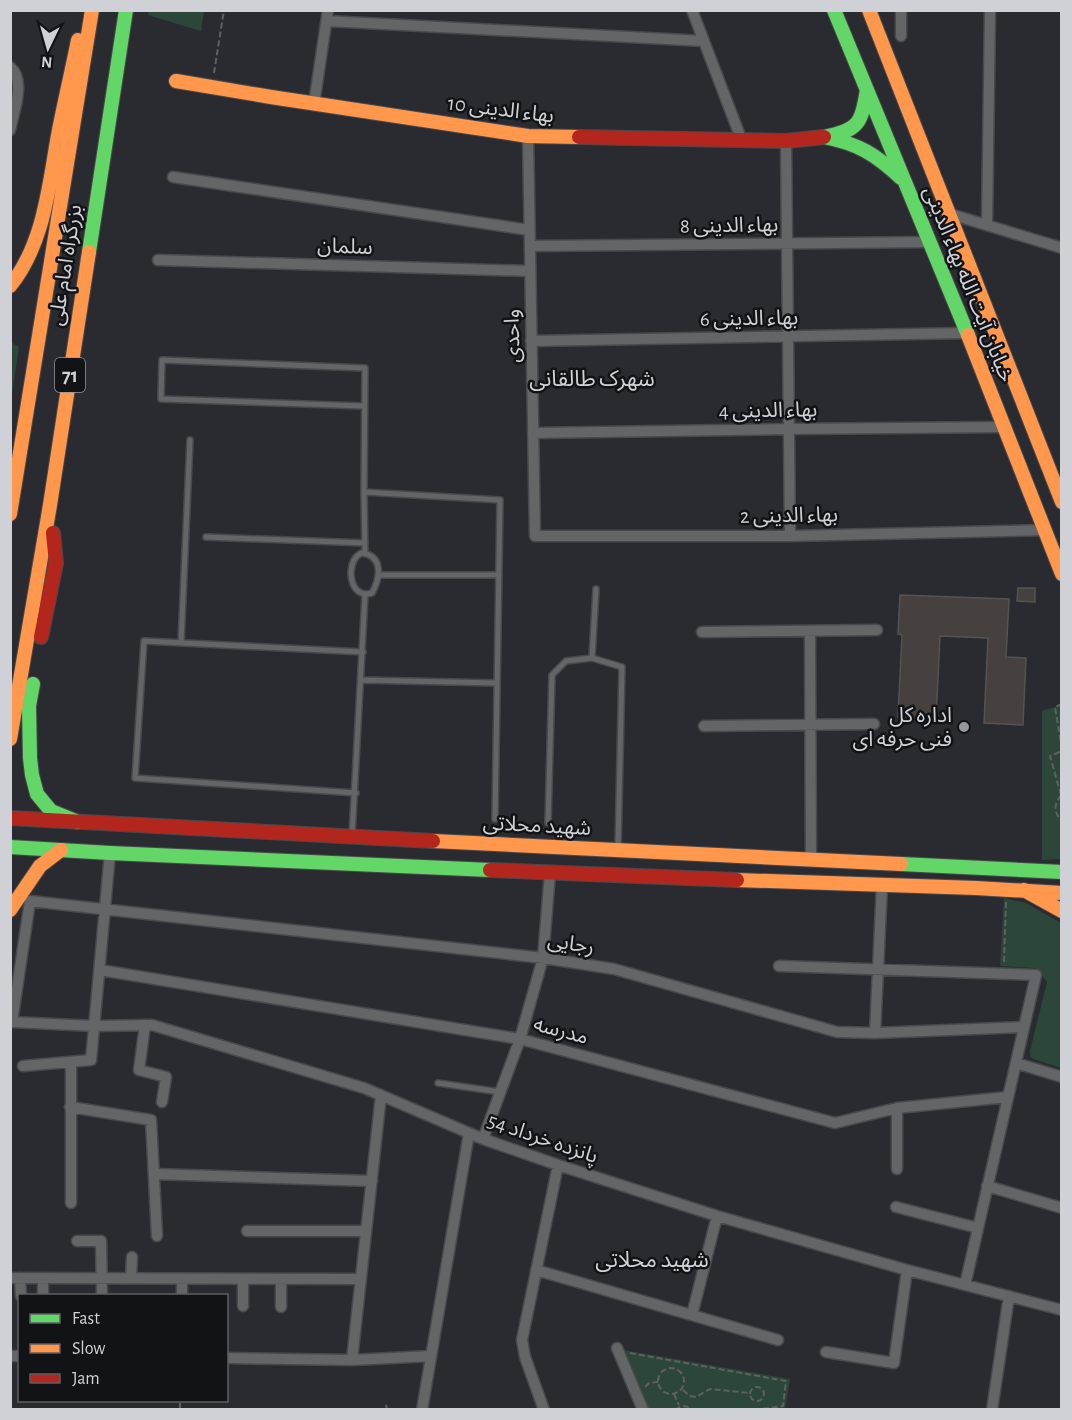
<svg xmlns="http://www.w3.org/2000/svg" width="1072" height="1420" font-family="'Alegreya Sans','Noto Sans Arabic',sans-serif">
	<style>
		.green { fill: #2c473a }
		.building { fill: #46403e; stroke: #545354; stroke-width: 1.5 }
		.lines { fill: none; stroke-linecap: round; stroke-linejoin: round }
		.lane-casing { stroke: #49494d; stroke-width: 8 }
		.street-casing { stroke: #49494d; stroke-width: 13 }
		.fast-casing { stroke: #49494d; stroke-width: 16 }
		.slow-casing { stroke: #49494d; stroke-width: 16 }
		.jam-casing { stroke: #49494d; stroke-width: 16 }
		.path { stroke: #5f6062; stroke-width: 2; stroke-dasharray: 6 3; stroke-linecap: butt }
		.lane { stroke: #646567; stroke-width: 5 }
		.street { stroke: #646567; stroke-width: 10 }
		.fast { stroke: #63d668; stroke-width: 14 }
		.slow { stroke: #ff974d; stroke-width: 14 }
		.jam { stroke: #b3261e; stroke-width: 14 }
		.poi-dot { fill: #96979c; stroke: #121316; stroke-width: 2 }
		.labels { text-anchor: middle; stroke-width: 5; stroke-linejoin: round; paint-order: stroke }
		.shield { fill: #121316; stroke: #97989c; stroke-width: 1.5 }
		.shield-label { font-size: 20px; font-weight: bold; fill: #d0d1d6 }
		.street-label { font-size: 21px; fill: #d0d1d6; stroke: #121316 }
		.poi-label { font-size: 21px; fill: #d0d1d6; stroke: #121316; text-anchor: end }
		.neighbourhood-label { font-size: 22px; fill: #d0d1d6; stroke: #121316 }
	</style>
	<rect width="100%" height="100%" fill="#2a2b30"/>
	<path class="green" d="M149 11H204L201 31 148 15Z
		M11 342 19 347 11 401Z
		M1061 705V859L1042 860V711Z
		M1004 898 1026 903 1061 923V1068L1033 1059 1030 1056V1051L1047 982 1036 968 1000 966Z
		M623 1350 790 1379 785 1409H648Z"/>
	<path class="building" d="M1018 588H1035V602L1017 601Z
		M900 595 1009 599 1006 657 1026 658 1023 725 984 723 988 638 940 636 936 719 898 717 902 635 898 634Z"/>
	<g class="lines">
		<g class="lane-casing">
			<path id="lane" d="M364 406 161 399 162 360 365 368 364 492 365 553
				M364 492 500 500 495 819
				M206 537 365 543
				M361 553C383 555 381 577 372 593 352 599 347 573 354 560 356 556 358 555 361 553Z
				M379 575H499
				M181 643 190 440
				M592 658 596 589
				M361 680 497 683
				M356 793 135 778 144 641 363 652
				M548 823 552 675 566 661 592 658 622 667 618 848
				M352 836 365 595
				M438 1083 500 1092"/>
		</g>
		<g class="street-casing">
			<path id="street" d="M692 10 742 141
				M901 10V36
				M327 21 704 41
				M10 67C26 80 14 111 10 130
				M314 104 328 10
				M528 136 535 536H790L1045 530
				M786 141 790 536
				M173 177 529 230
				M947 213 1062 248
				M987 225 990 10
				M530 246 929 242
				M158 260 530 271
				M531 341 967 333
				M533 433 789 429 1004 427
				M810 631 811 860
				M702 632 877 630
				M704 726 874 724
				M779 966 1036 975 965 1285
				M100 970 520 1039 835 1123 897 1108 1008 1097
				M145 1025 139 1070 166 1077 162 1102
				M1024 1027 875 1033 837 1032 614 969 543 958 30 901 12 1022 94 1026 152 1025 364 1088 483 1139 558 1165 717 1216 907 1270 1062 1310
				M875 1033 882 885
				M1016 1063 1062 1077
				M23 1066 91 1060 110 853
				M70 1107 151 1120 157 1236
				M897 1108V1169
				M483 1139 520 1039 543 958 550 873
				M154 1174 372 1181
				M987 1186 1062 1208
				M71 1203V1062
				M896 1207 978 1228
				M247 1231H366
				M77 1241H101L102 1296
				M536 1270 778 1340
				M10 1278 361 1279
				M20 1278 21 1296
				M43 1278V1296
				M131 1278 132 1257
				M182 1279V1296
				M281 1279V1307
				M243 1306V1279
				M692 1315 717 1216
				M617 1348 643 1410
				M826 1352 894 1363 907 1270
				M10 1356H20
				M226 1358 352 1360 431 1356
				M352 1360 381 1095
				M422 1410 469 1133
				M544 1410 525 1357 522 1340 558 1165
				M992 1410 1009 1296"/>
		</g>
		<g class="fast-casing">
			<path id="fast" d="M834 10 968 335
				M867 90C861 124 859 130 824 137 859 144 875 154 901 178
				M89 252 126 10
				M33 684 29 706 30 758 32 775 37 794 51 811 78 822
				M10 847 110 853 490 870
				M901 864 1062 872"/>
		</g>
		<g class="slow-casing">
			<path id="slow" d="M869 10 1062 502
				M176 81 271 97 528 136 579 137
				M10 286C45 243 49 183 59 130 65 100 72 70 78 40
				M968 335 1062 574
				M10 514 92 10
				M10 739 50 505 89 252
				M433 841 901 864
				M737 880 976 888 1062 893
				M1024 890 1062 911
				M10 910 40 866 61 850"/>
		</g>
		<g class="jam-casing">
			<path id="jam" d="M579 137 786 141 824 137
				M41 637 56 563 53 533
				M10 818 433 841
				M490 870 737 880"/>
		</g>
		<path class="path" d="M214 73 224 10
			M1062 704 1055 707 1062 749
			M1061 795 1050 756 1062 751
			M1061 795C1054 805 1053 812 1062 821
			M1004 962 1006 902
			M630 1353 786 1381 783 1406 754 1410
			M658 1381a13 13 0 1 1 26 0a13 13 0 1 1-26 0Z
			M645 1387 649 1383 658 1382
			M750 1394a7 7 0 1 1 14 0a7 7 0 1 1-14 0Z
			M683 1390 690 1396 696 1397 710 1389 750 1393
			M674 1394 679 1405
			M180 1403V1410
			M386 1405 387 1410
			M352 1410V1409
			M675 1410C681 1405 687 1405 692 1410"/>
		<use href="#lane" class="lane"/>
		<use href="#street" class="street"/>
		<use href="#fast" class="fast"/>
		<use href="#slow" class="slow"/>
		<use href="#jam" class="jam"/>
	</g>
	<circle class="poi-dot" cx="964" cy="727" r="6"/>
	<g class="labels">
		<rect class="shield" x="55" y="358" width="30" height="34" rx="4.5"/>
		<g class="shield-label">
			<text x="70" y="382">71</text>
		</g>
		<g class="street-label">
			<text transform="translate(501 109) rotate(7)" y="7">بهاء الدینی 10</text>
			<text transform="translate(729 225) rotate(-1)" y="7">بهاء الدینی 8</text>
			<text transform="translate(345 246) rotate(2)" y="7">سلمان</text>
			<text transform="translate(65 265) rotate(-81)" y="7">بزرگراه امام علی</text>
			<text transform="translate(969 284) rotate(68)" y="7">خیابان آیت الله بهاء الدینی</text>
			<text transform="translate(749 318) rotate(-1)" y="7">بهاء الدینی 6</text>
			<text transform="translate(512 336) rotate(-91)" y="7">واحدی</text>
			<text transform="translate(768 410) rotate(-1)" y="7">بهاء الدینی 4</text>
			<text transform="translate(789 515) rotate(-1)" y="7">بهاء الدینی 2</text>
			<text transform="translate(537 825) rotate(3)" y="7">شهید محلاتی</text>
			<text transform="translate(571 943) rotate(9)" y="7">رجایی</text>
			<text transform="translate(561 1030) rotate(15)" y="7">مدرسه</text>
			<text transform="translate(543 1138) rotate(19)" y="7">پانزده خرداد 54</text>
		</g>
		<g class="poi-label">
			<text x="952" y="722">اداره کل<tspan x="952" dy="24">فنی حرفه ای</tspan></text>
		</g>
		<g class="neighbourhood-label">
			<text x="592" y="386">شهرک طالقانی</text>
			<text x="652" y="1267">شهید محلاتی</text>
		</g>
	</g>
	<rect width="1072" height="1420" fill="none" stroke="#d0d1d6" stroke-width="24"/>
	<rect x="18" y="1294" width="210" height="108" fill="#121316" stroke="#5e5f63" stroke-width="1.5"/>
	<rect x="30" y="1314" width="30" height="9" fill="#63d668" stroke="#5e5f63" stroke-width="1.5"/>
	<text x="72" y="1324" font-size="18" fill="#d0d1d6">Fast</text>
	<rect x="30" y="1344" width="30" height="9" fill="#ff974d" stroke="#5e5f63" stroke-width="1.5"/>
	<text x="72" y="1354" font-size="18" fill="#d0d1d6">Slow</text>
	<rect x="30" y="1374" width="30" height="9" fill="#b3261e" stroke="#5e5f63" stroke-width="1.5"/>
	<text x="72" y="1384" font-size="18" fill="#d0d1d6">Jam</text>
	<g transform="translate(48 48) rotate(185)" stroke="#121316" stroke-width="4.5" paint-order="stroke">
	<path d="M0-4.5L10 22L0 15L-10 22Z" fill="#d0d1d6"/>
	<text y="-9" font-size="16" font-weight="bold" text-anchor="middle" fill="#d0d1d6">N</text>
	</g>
</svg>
